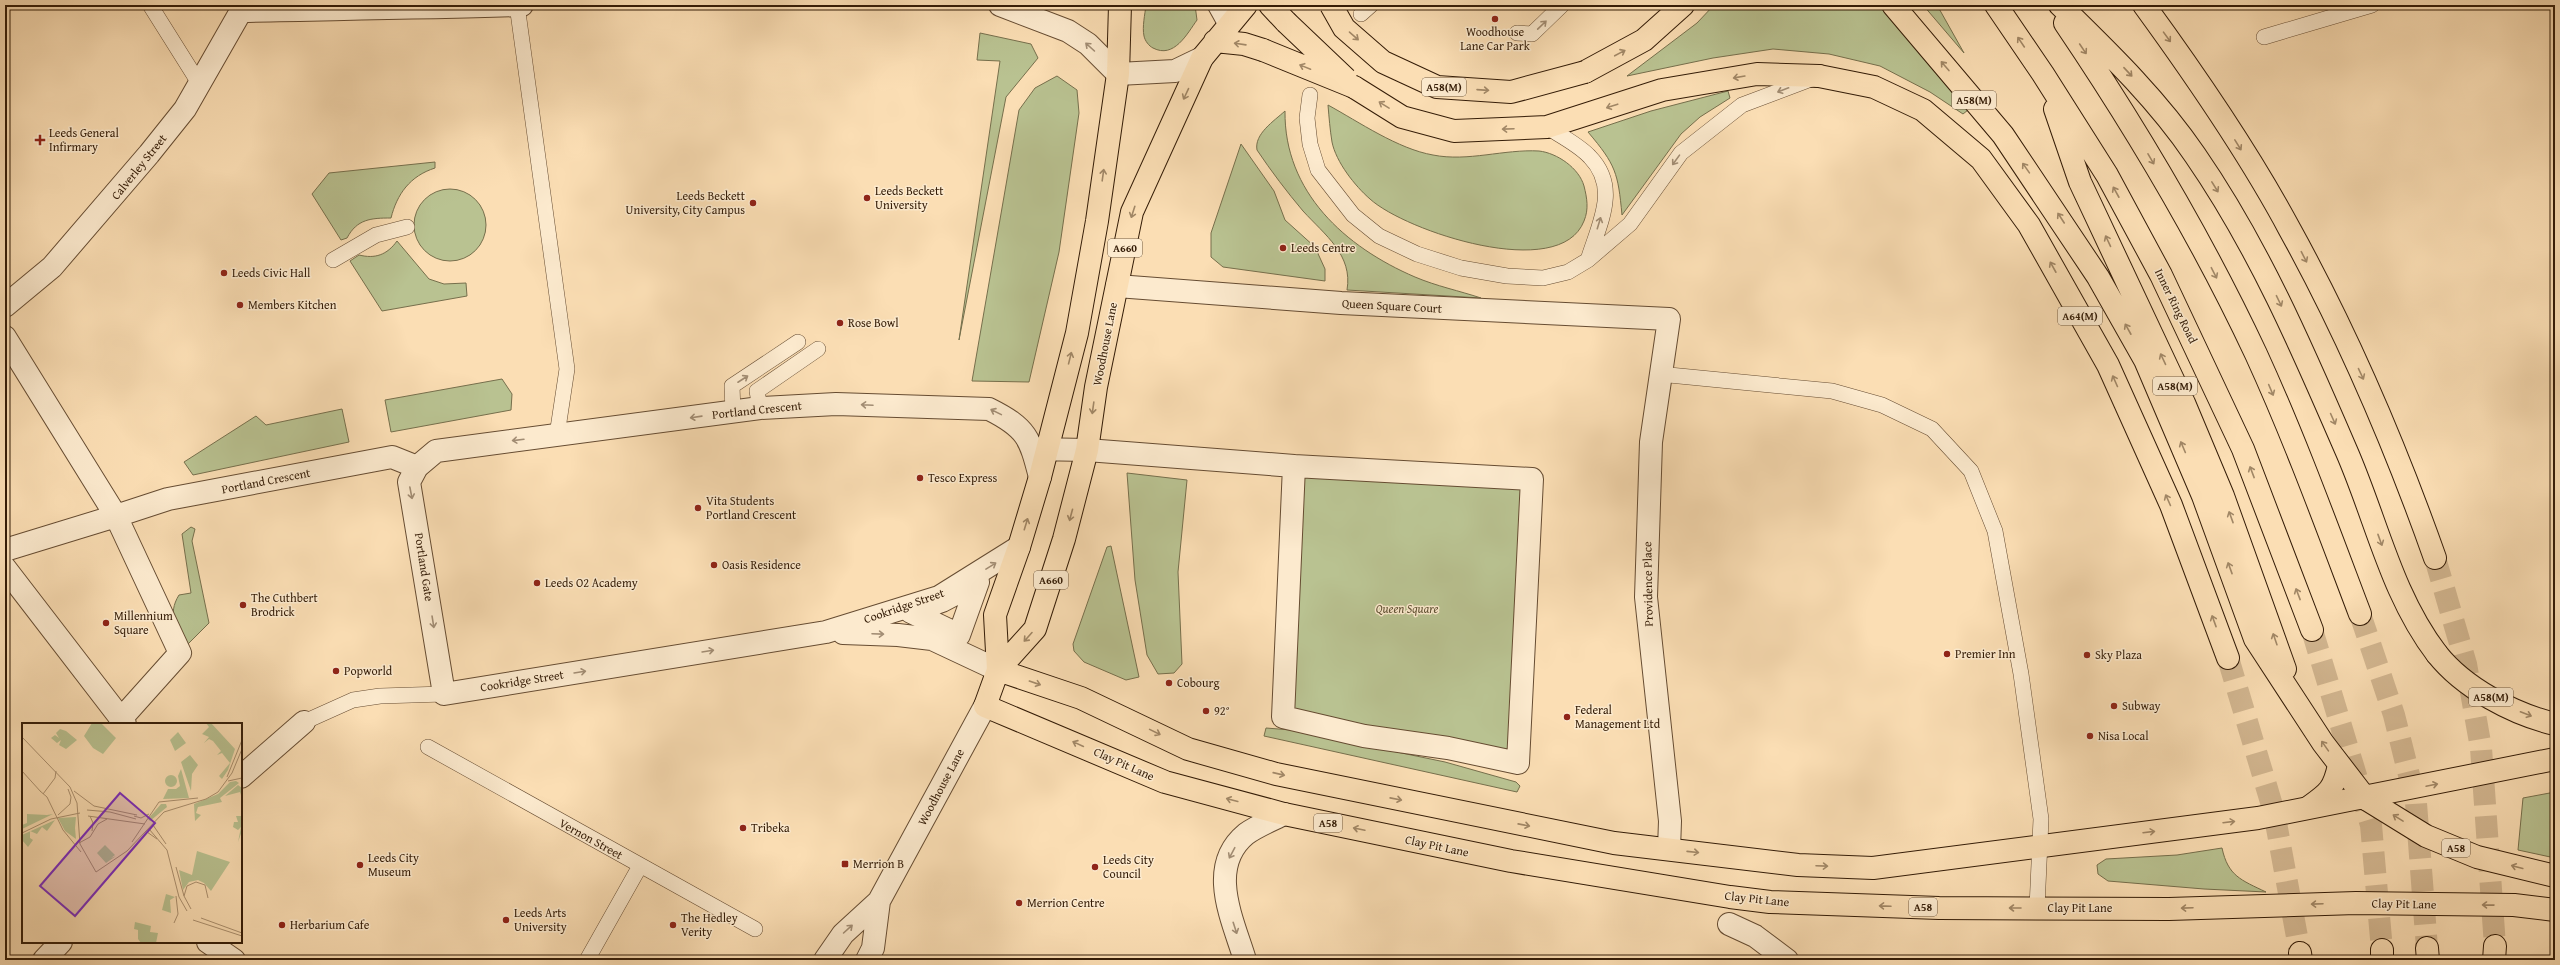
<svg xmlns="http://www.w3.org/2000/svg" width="2560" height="965" font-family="'Gentium Book Plus',serif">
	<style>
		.green { fill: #b9c291; stroke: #766f4c }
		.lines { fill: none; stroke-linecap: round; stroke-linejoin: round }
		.motorway-tunnel { stroke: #d3b791; stroke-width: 22; stroke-dasharray: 22 11; stroke-linecap: butt }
		.service-casing { stroke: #664c32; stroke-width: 16 }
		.pedestrian-casing { stroke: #664c32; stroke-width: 24 }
		.minor-casing { stroke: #664c32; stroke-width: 24 }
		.tertiary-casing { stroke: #664c32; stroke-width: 24 }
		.trunk-casing { stroke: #341c07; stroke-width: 24 }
		.motorway-casing { stroke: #341c07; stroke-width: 24 }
		.service { stroke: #fceace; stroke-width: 15 }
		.pedestrian { stroke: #fceace; stroke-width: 22 }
		.minor { stroke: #fceace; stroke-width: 22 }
		.tertiary { stroke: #fceace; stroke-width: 22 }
		.trunk { stroke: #fbdeb4; stroke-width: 22 }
		.motorway { stroke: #fbdeb4; stroke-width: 22 }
		.trunk-bridge-casing { stroke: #341c07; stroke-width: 24; stroke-linecap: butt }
		.motorway-bridge-casing { stroke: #341c07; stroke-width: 24; stroke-linecap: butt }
		.trunk-bridge { stroke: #fbdeb4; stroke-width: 22 }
		.motorway-bridge { stroke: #fbdeb4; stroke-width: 22 }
		.oneway { stroke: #a28d74 }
		.oneway2 { stroke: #a18766 }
		.poi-dot { fill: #8f2418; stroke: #fceace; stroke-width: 1.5 }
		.labels { text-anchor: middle; stroke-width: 3; stroke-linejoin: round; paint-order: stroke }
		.shield { fill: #fceace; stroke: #705a43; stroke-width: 1 }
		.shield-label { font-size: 11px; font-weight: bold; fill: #341c07 }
		.poi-label { font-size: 12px; fill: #341c07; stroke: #fceace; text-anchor: start }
		.street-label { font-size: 12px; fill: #341c07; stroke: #fceace }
		.park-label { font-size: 12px; font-style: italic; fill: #5c4e30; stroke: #fceace }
		.inset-road { fill: none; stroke: #ab906f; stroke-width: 1 }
		.view { fill: #7b2cbf; fill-opacity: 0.15; stroke: #7b2cbf; stroke-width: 2 }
		.inset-edge { fill: none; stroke: #341c07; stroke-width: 2 }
	</style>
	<rect width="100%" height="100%" fill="#fbdeb4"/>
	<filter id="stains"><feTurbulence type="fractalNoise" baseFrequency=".005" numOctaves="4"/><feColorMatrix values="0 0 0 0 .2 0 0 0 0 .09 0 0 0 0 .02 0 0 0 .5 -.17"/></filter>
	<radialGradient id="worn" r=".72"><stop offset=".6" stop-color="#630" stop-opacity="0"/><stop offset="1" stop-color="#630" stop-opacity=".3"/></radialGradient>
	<path class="green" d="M1146 5H1195L1197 20C1187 34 1174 59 1153 48 1149 46 1145 41 1144 36 1142 27 1145 14 1146 5Z
		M1714 5H1881L1968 110 1963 114 1930 92 1880 66 1829 54 1773 49 1713 58 1627 76 1697 23Z
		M1923 5H1937L1964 53Z
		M980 33 1031 44 1038 58 1006 97 959 340 1000 61 977 60Z
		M1057 76 1077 90 1079 113 1059 252 1029 382 972 381 1019 110 1035 88Z
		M1728 91 1730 98 1700 117 1681 134 1622 215C1618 173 1616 165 1588 132L1651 111Z
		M1328 105C1359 122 1398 149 1433 155 1468 162 1504 149 1539 151 1557 153 1579 168 1584 186 1587 198 1589 209 1584 221 1560 283 1405 231 1370 199 1355 186 1336 162 1332 142 1330 130 1329 117 1328 105Z
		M1285 111C1284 192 1345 247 1415 277 1436 286 1460 291 1481 298L1347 290C1353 255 1325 235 1303 211 1287 192 1271 171 1257 150 1254 134 1274 121 1285 111Z
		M1241 144 1274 191 1285 220 1315 247 1325 269V281L1223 267 1211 257V233Z
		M435 162V168C410 176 397 194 391 218 371 218 357 219 347 238L341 240 312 194 329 173Z
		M414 225a36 36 0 1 1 72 0a36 36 0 1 1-72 0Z
		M397 241 429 279 444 284 466 283 467 296 382 311 350 261 359 255C375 259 387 255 397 241Z
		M502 379 512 394 511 410 391 432 385 400Z
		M342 409 349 442 193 475 184 462 256 416 266 425Z
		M1294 466 1532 479 1519 763 1283 717Z
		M1127 473 1187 480 1178 572 1182 664 1174 673 1158 674 1147 655 1135 580Z
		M191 527 195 529 192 541 209 623 183 649C176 630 167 614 179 595L191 593 182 534Z
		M1111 546 1139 677 1126 680 1084 662 1074 651 1073 644 1107 547Z
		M1266 728 1291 730 1445 762 1516 782 1520 786 1517 792 1264 736Z
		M2555 792V858L2518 850 2523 798Z
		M2222 848C2228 876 2241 880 2266 892L2204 889 2108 881 2098 874 2097 865 2106 859 2177 855Z"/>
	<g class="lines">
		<path class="motorway-tunnel" d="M2435 558 2466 664 2481 748 2495 946
			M2360 614 2394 715 2416 803 2427 948
			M2312 630 2371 825 2382 950
			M2228 658 2274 812 2300 953"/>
		<g class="service-casing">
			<path id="service" d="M150 5 199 83
				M517 5 567 369 557 435
				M1361 14 1371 5
				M1517 33 1532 34 1562 5
				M2264 37 2372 5
				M1310 95 1307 118 1310 144 1318 170 1353 215 1379 236 1417 254 1461 268 1507 276 1543 278 1568 272 1588 260 1630 224 1681 153 1742 105 1811 79
				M1547 127C1561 136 1579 145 1590 157 1620 188 1599 224 1588 260
				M333 260 376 235 407 227
				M1659 374 1832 391 1882 405 1932 429 1971 471 1995 531 2021 674 2041 819 2037 908
				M760 408 757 391 818 349
				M733 412 732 386 798 342
				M304 722 353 700 380 696 444 694
				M428 747 755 929
				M587 960 640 866"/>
		</g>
		<g class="pedestrian-casing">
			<path id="pedestrian" d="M5 337 116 516 168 499 392 457 417 467
				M5 550 116 516 180 653 120 720
				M5 568 125 724
				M978 582 959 635 911 612 942 601Z
				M241 777 304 722
				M1729 924 1755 936 1787 960"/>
		</g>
		<g class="minor-casing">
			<path id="minor" d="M1117 286 1341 303 1669 319 1651 442 1646 597 1670 821 1669 849
				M1033 449 1087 450 1294 466
				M1294 466 1532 479 1518 763 1448 748 1364 736 1283 717Z
				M1019 547 939 597 826 632 444 694 409 482 417 467 436 451 760 408 836 404 989 409C1027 428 1030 438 1040 477
				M843 633 898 635 932 639 998 670
				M208 942 234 960
				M44 960 61 942
				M1245 960C1233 920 1206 867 1246 834 1257 826 1272 820 1284 814"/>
		</g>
		<g class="tertiary-casing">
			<path id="tertiary" d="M1000 5 1068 31 1088 44 1118 74 1175 71 1202 58
				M1219 5 1229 23
				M5 306 52 267 149 154 185 109 241 11C335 9 428 8 522 5
				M825 960 843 934 879 901 985 706
				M867 960 873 948 879 901"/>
		</g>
		<g class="trunk-casing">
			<path id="trunk" d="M1246 5 1202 58 1132 212 1096 387 1087 450 1064 539 1035 629 998 670 985 706 1165 782 1284 814 1511 861 1730 897 1770 902 1939 908 2169 909 2356 903 2514 905 2555 910
				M1270 5 1286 22
				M1215 41 1244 44 1263 50
				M1354 87 1402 117 1454 131 1547 127 1662 90 1757 74 1819 76
				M2437 654C2464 688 2513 714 2555 724
				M998 670 1081 698 1188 749 1276 774 1614 843 1798 865 1873 868 2258 818 2555 759
				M998 670 995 615 1019 547 1040 477 1077 333 1097 221 1118 74 1120 5
				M2366 799 2426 836 2477 857 2555 876"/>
		</g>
		<g class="motorway-casing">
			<path id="motorway" d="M1893 5 2003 135 2098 277 2145 360 2203 496 2255 639 2323 743 2366 799
				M1996 5 2043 74 2107 175 2161 275 2243 449 2312 630
				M2060 5C2108 52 2157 99 2195 155 2258 246 2302 348 2346 450 2376 518 2391 594 2437 654
				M2144 5C2195 75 2249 153 2290 230 2348 335 2395 445 2435 558
				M2065 23C2136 128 2202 239 2256 354 2295 439 2327 527 2360 614
				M1585 72 1644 40 1683 5
				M1819 76 1874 87 1923 110 1981 159 2029 225 2108 365 2171 505 2228 658
				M2055 109 2080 182 2184 403 2223 496 2285 669
				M2309 807C2329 793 2334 789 2339 765
				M2427 948 2428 960
				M2382 950V960
				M2300 953 2301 960
				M2494 960 2495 946"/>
		</g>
		<use href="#service" class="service"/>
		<use href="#pedestrian" class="pedestrian"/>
		<use href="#minor" class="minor"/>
		<use href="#tertiary" class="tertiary"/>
		<use href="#trunk" class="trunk"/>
		<use href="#motorway" class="motorway"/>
		<g class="trunk-bridge-casing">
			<path id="trunk-bridge" d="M1286 22 1346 79
				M1263 50 1354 87"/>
		</g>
		<g class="motorway-bridge-casing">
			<path id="motorway-bridge" d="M1331 5 1344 28 1383 62 1437 87 1511 92 1585 72"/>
		</g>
		<use href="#trunk-bridge" class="trunk-bridge"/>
		<use href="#motorway-bridge" class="motorway-bridge"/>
	</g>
	<defs><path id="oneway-shaft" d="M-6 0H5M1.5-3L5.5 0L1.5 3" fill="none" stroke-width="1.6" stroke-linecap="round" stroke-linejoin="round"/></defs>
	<g class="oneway">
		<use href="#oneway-shaft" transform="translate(1542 25) rotate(-44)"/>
		<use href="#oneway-shaft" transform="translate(1090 47) rotate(-138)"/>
		<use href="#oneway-shaft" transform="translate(1783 90) rotate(159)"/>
		<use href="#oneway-shaft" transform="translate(1676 160) rotate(126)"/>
		<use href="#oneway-shaft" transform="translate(1599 223) rotate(-73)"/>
		<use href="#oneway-shaft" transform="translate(743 379) rotate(-33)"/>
		<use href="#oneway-shaft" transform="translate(867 405) rotate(-177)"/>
		<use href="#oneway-shaft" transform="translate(996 412) rotate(-154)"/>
		<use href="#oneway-shaft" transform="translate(696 417) rotate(172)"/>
		<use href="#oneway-shaft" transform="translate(518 440) rotate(173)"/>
		<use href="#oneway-shaft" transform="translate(411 493) rotate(79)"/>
		<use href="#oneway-shaft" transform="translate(991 566) rotate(-32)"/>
		<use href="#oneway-shaft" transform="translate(433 622) rotate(81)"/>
		<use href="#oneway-shaft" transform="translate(878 634) rotate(2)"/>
		<use href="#oneway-shaft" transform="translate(708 651) rotate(-9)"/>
		<use href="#oneway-shaft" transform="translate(580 672) rotate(-9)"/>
		<use href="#oneway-shaft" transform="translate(1232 853) rotate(118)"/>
		<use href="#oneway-shaft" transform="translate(1235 928) rotate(72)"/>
		<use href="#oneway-shaft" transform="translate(848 929) rotate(-42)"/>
	</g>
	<g class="oneway2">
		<use href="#oneway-shaft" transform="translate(1354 36) rotate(41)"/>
		<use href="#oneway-shaft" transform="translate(2167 37) rotate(54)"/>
		<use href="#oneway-shaft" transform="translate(2021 42) rotate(-124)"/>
		<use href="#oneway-shaft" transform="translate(1240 44) rotate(-172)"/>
		<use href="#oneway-shaft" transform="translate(2083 49) rotate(56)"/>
		<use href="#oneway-shaft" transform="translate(1620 53) rotate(-28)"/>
		<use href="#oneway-shaft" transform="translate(1945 66) rotate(-131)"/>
		<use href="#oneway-shaft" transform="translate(1305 67) rotate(-158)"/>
		<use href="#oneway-shaft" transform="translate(2128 72) rotate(47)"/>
		<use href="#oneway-shaft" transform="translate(1739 77) rotate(170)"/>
		<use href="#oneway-shaft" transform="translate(1483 90) rotate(4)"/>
		<use href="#oneway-shaft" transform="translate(1186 94) rotate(115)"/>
		<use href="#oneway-shaft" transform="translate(1384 105) rotate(-148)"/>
		<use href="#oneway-shaft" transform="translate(1612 106) rotate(162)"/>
		<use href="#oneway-shaft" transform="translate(1508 129) rotate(178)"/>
		<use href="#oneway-shaft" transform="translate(2238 145) rotate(58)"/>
		<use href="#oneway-shaft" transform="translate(2151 159) rotate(60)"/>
		<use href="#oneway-shaft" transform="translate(2026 168) rotate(-125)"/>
		<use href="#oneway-shaft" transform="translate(1103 175) rotate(-82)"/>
		<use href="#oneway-shaft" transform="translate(2215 187) rotate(58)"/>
		<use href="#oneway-shaft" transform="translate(2116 192) rotate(-119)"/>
		<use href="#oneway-shaft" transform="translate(1133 212) rotate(108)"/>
		<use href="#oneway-shaft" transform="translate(2061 218) rotate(-123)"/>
		<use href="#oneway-shaft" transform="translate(2108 241) rotate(-115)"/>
		<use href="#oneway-shaft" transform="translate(2304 257) rotate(63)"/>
		<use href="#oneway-shaft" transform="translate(2053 267) rotate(-119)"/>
		<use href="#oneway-shaft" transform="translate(2214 273) rotate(63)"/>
		<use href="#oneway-shaft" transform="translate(2279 301) rotate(64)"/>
		<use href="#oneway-shaft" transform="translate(2128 329) rotate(-119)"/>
		<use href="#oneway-shaft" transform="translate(1070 358) rotate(-76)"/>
		<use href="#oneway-shaft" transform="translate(2163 359) rotate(-115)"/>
		<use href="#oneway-shaft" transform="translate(2361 374) rotate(65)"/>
		<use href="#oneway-shaft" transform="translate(2115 381) rotate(-114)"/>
		<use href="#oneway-shaft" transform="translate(2271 390) rotate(67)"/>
		<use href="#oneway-shaft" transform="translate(1093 408) rotate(98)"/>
		<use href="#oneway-shaft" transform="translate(2333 419) rotate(66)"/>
		<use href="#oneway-shaft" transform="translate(2183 447) rotate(-113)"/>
		<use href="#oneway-shaft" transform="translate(2252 472) rotate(-111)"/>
		<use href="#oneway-shaft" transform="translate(2168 500) rotate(-114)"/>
		<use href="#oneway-shaft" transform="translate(1071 515) rotate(105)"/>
		<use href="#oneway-shaft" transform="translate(2231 517) rotate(-110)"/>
		<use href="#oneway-shaft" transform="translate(1026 524) rotate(-73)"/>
		<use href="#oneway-shaft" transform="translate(2380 540) rotate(70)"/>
		<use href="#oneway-shaft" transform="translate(2230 568) rotate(-110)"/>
		<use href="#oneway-shaft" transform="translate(2298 594) rotate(-111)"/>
		<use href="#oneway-shaft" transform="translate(2214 621) rotate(-110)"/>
		<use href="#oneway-shaft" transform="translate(1028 637) rotate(132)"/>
		<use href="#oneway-shaft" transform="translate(2275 639) rotate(-109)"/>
		<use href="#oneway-shaft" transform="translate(1035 683) rotate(19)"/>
		<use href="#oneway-shaft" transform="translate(2526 714) rotate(21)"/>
		<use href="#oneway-shaft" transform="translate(1155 732) rotate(26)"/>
		<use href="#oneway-shaft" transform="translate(1078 744) rotate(-155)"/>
		<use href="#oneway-shaft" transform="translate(2325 746) rotate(-125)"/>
		<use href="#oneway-shaft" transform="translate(1279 774) rotate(13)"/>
		<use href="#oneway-shaft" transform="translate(2432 785) rotate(-12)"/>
		<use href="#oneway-shaft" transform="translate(1396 799) rotate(11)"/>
		<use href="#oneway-shaft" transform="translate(1232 800) rotate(-165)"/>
		<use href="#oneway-shaft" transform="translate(2398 818) rotate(-148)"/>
		<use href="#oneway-shaft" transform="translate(2229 822) rotate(-7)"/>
		<use href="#oneway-shaft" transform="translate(1524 825) rotate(11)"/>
		<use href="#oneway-shaft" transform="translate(1359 829) rotate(-168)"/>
		<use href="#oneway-shaft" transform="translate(2149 832) rotate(-7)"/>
		<use href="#oneway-shaft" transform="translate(1693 852) rotate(6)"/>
		<use href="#oneway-shaft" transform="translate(1822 866) rotate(2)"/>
		<use href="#oneway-shaft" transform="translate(2517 867) rotate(-165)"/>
		<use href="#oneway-shaft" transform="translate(2317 904) rotate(178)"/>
		<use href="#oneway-shaft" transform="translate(2488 905) rotate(-179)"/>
		<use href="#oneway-shaft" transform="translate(1885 906) rotate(-178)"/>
		<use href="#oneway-shaft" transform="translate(2015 908) rotate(-180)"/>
		<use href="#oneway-shaft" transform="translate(2187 908) rotate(178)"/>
	</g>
	<g class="poi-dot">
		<circle cx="1495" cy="19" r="4"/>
		<path d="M38 134h4v4h4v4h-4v4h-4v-4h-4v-4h4z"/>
		<circle cx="867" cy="198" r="4"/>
		<circle cx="753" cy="203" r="4"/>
		<circle cx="1283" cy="248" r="4"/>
		<circle cx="224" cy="273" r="4"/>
		<circle cx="240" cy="305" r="4"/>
		<circle cx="840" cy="323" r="4"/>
		<circle cx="920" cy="478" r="4"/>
		<circle cx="698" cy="508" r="4"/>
		<circle cx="714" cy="565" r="4"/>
		<circle cx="537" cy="583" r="4"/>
		<circle cx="243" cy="605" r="4"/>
		<circle cx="106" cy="623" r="4"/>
		<circle cx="1947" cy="654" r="4"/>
		<circle cx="2087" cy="655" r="4"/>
		<circle cx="336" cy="671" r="4"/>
		<circle cx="1169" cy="683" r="4"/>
		<circle cx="2114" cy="706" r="4"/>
		<circle cx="1206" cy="711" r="4"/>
		<circle cx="1567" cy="717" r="4"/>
		<circle cx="2090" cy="736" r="4"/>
		<circle cx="743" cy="828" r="4"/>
		<rect x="841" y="860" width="8" height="8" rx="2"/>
		<circle cx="360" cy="865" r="4"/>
		<circle cx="1095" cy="867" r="4"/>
		<circle cx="1019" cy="903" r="4"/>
		<circle cx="506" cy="920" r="4"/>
		<circle cx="282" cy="925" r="4"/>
		<circle cx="673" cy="925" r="4"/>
	</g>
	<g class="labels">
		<g class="shield">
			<rect x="1422" y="78" width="44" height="18" rx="3"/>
			<rect x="1952" y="91" width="44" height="18" rx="3"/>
			<rect x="1108" y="239" width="34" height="18" rx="3"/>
			<rect x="2058" y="307" width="44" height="18" rx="3"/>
			<rect x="2153" y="377" width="44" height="18" rx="3"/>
			<rect x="1034" y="571" width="34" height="18" rx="3"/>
			<rect x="2469" y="688" width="44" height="18" rx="3"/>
			<rect x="1314" y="814" width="28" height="18" rx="3"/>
			<rect x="2442" y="839" width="28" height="18" rx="3"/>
			<rect x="1909" y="898" width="28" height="18" rx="3"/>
		</g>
		<g class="shield-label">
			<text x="1444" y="91">A58(M)</text>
			<text x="1974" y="104">A58(M)</text>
			<text x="1125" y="252">A660</text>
			<text x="2080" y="320">A64(M)</text>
			<text x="2175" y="390">A58(M)</text>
			<text x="1051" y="584">A660</text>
			<text x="2491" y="701">A58(M)</text>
			<text x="1328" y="827">A58</text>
			<text x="2456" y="852">A58</text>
			<text x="1923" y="911">A58</text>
		</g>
		<g class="poi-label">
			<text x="1495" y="36" text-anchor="middle">Woodhouse<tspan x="1495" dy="14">Lane Car Park</tspan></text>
			<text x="49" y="137">Leeds General<tspan x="49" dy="14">Infirmary</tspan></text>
			<text x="875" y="195">Leeds Beckett<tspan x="875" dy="14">University</tspan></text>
			<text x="745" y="200" text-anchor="end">Leeds Beckett<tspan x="745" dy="14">University, City Campus</tspan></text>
			<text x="1291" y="252">Leeds Centre</text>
			<text x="232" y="277">Leeds Civic Hall</text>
			<text x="248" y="309">Members Kitchen</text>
			<text x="848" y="327">Rose Bowl</text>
			<text x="928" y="482">Tesco Express</text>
			<text x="706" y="505">Vita Students<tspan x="706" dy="14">Portland Crescent</tspan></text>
			<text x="722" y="569">Oasis Residence</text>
			<text x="545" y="587">Leeds O2 Academy</text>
			<text x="251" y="602">The Cuthbert<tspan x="251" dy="14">Brodrick</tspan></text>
			<text x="114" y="620">Millennium<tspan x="114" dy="14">Square</tspan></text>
			<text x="1955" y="658">Premier Inn</text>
			<text x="2095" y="659">Sky Plaza</text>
			<text x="344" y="675">Popworld</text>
			<text x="1177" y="687">Cobourg</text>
			<text x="2122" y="710">Subway</text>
			<text x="1575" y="714">Federal<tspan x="1575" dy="14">Management Ltd</tspan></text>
			<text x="1214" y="715">92°</text>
			<text x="2098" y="740">Nisa Local</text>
			<text x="751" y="832">Tribeka</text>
			<text x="368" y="862">Leeds City<tspan x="368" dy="14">Museum</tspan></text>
			<text x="1103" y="864">Leeds City<tspan x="1103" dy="14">Council</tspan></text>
			<text x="853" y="868">Merrion B</text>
			<text x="1027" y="907">Merrion Centre</text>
			<text x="514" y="917">Leeds Arts<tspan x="514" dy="14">University</tspan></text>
			<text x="681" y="922">The Hedley<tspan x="681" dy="14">Verity</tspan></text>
			<text x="290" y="929">Herbarium Cafe</text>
		</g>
		<g class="street-label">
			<text transform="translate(139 167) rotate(-51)" y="4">Calverley Street</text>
			<text transform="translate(1392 306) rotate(3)" y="4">Queen Square Court</text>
			<text transform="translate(2176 306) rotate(64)" y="4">Inner Ring Road</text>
			<text transform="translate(1105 344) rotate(-79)" y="4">Woodhouse Lane</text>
			<text transform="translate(757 410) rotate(-6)" y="4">Portland Crescent</text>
			<text transform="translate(266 481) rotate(-11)" y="4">Portland Crescent</text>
			<text transform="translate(424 567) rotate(81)" y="4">Portland Gate</text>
			<text transform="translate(1648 584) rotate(-91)" y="4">Providence Place</text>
			<text transform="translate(904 606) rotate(-19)" y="4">Cookridge Street</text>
			<text transform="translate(522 681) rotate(-9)" y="4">Cookridge Street</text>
			<text transform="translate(1124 764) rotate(24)" y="4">Clay Pit Lane</text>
			<text transform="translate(941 787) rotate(-62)" y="4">Woodhouse Lane</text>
			<text transform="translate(591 839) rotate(29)" y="4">Vernon Street</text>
			<text transform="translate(1437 846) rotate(12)" y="4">Clay Pit Lane</text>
			<text transform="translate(1757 899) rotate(6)" y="4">Clay Pit Lane</text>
			<text transform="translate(2404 904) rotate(1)" y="4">Clay Pit Lane</text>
			<text x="2080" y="912">Clay Pit Lane</text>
		</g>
		<g class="park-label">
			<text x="1407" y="613">Queen Square</text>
		</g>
	</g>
	<g transform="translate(22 723)">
		<rect width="220" height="220" fill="#fbdeb4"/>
		<path d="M70 0H79L94 15 81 31 71 25 62 13ZM184 0H189L213 26 206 47 200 56 197 53 208 40 200 30 195 32 199 28 191 18 187 16 182 20 187 14 180 11 187 4ZM38 6 44 8 55 17 44 26 37 22 39 17 35 20 29 15 33 12 37 15 34 10ZM156 9 164 20 153 28 148 17ZM168 32 176 42 170 51 169 68 159 39ZM159 46 167 75 141 76 146 66H154L158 63 156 53ZM143 58a6 6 0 1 1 12 0a6 6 0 1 1-12 0ZM214 58 217 60 198 75 200 79 176 84 174 90 179 92 173 98 172 81 196 71 208 59ZM216 62 220 65V75L218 69 203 73ZM139 81H144L145 84 128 98 126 96ZM5 91 25 92 31 91 0 106V102L5 100ZM214 93H220V108L216 119 219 104 216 107 211 104 212 99H216ZM54 94 53 105 54 116 43 108 36 95ZM33 97 25 108 20 104 15 111 8 108V115L11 117 6 124 0 117V112ZM83 122 93 132 89 135 94 133 84 140 75 130ZM175 128 208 139 189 168 182 160 176 157 167 159 161 167 157 147 170 152ZM144 171 153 174 148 177 149 190 140 187ZM113 199 129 203 128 209 136 210 134 220H119L116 216V207L112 206Z" fill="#b9c291"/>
		<path class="inset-road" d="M0 14 48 64 55 80 58 121 74 149 105 128 142 89 184 76 196 69 210 50 220 26M0 48 19 69M205 54 220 17M206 58 220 55M18 68 25 74 41 107 59 129M52 68 72 83 115 92M21 71 33 55 34 48M65 87 88 89 114 96M36 92 48 81 49 74 46 66M66 93 123 101M68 93 71 100 70 108M112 93 119 95 127 91M131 102 144 121M127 106 145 127 157 174 165 188M125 109 135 116M0 110 29 96 58 90M110 119 137 79 176 75M57 120 68 114 76 101 85 96M154 144 162 173 169 186M162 173 165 163 174 159 183 162 186 175M179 195 220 210M171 197 220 213M152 200 156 191 154 173"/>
		<path class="view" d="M98 70 133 100 53 193 18 163Z"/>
		<rect width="220" height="220" class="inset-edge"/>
	</g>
	<rect width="2560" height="965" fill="none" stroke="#fbdeb4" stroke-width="20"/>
	<rect x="6" y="6" width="2548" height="953" fill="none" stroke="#341c07" stroke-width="2"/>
	<rect x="10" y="10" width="2540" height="945" fill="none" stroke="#341c07"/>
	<rect width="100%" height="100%" filter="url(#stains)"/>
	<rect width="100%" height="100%" fill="url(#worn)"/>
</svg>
